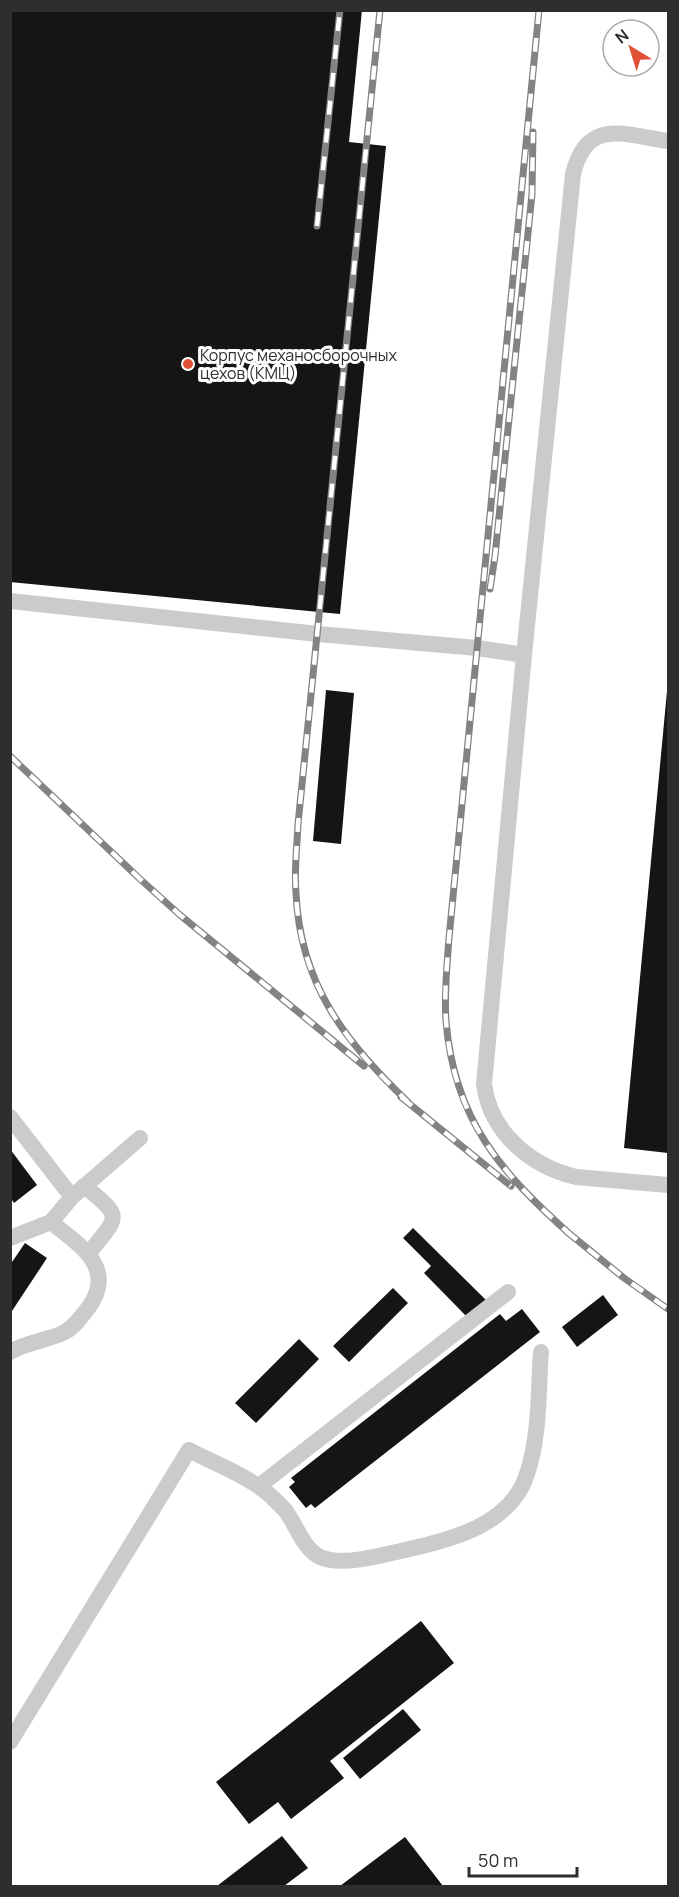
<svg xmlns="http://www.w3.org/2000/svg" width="679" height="1897" font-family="Manrope,sans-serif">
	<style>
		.building { fill: #151515 }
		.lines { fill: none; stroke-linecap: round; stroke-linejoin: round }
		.minor { stroke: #cbcbcb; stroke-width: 16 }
		.rail-casing { stroke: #838383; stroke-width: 7 }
		.rail { stroke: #fff; stroke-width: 4.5; stroke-dasharray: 14; stroke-linecap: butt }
		.poi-dot { fill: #e05136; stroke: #fff; stroke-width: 2 }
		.labels { text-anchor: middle; stroke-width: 6; stroke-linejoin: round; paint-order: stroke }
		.poi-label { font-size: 16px; fill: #2e2e2e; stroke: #fff; text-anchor: start }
	</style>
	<rect width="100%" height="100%" fill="#fff"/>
	<path class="building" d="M10 10H362L349 142 386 146 340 614 10 582Z
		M326 690 354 693 341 844 313 841Z
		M667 691H668V1153L624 1148Z
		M10 1149 37 1185 14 1203 10 1197Z
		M413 1228 486 1300 468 1318 424 1273 431 1266 403 1238Z
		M25 1243 47 1258 10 1314V1265Z
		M393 1288 408 1303 349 1362 333 1346Z
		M603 1295 618 1315 577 1347 562 1327Z
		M522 1309 540 1332 315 1508 311 1504 306 1508 289 1487 295 1482 291 1478 500 1314 506 1321Z
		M299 1339 319 1359 256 1423 235 1403Z
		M421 1621 454 1663 330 1761 344 1778 291 1819 278 1802 249 1824 216 1782Z
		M403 1709 421 1730 360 1779 343 1758Z
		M282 1836 308 1868 284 1886H217Z
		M405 1837 443 1886H340Z"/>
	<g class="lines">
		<path class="minor" d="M668 141C624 135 587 117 573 174L524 655 484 1084C490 1132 530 1166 576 1177L668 1185
			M10 601 318 634 477 648 524 655
			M10 1117 72 1197 51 1222 10 1238
			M84 1186C124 1218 119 1215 89 1253
			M72 1197 140 1138
			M10 1352C27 1342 45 1341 63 1333 74 1328 81 1317 89 1307 117 1267 79 1245 51 1222
			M259 1486 508 1292
			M10 1742 189 1450C215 1464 251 1477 272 1497 276 1501 281 1506 285 1510 296 1524 303 1549 320 1557 342 1567 383 1555 405 1550 451 1540 511 1525 527 1474 540 1436 538 1392 541 1352"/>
		<g class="rail-casing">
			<path id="rail" d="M380 10 298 824C297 847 294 870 296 893 300 984 345 1042 408 1102
				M539 10 449 938C447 965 444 993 446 1021 454 1120 501 1173 572 1236
				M317 226 340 10
				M490 589 495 556 532 194 533 132
				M10 756 140 879 180 915 364 1066
				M401 1097 511 1186
				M566 1231 624 1278 668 1309"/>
		</g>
		<use href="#rail" class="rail"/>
	</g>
	<circle class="poi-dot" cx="188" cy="364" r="6"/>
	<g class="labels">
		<g class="poi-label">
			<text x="200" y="361">Корпус механосборочных<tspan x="200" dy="18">цехов (КМЦ)</tspan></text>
		</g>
	</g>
	<rect width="679" height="1897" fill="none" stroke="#2e2e2e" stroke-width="24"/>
	<g transform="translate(631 48) rotate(322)"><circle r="28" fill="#ffffff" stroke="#ababab" stroke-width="1.5"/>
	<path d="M0-4.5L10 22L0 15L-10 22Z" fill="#e05136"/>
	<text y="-9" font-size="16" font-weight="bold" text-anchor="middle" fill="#2e2e2e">N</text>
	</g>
	<path d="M469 1867v9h108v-9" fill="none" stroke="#2e2e2e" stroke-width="3"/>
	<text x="478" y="1867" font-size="18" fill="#2e2e2e" stroke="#ffffff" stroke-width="4.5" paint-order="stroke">50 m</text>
</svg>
